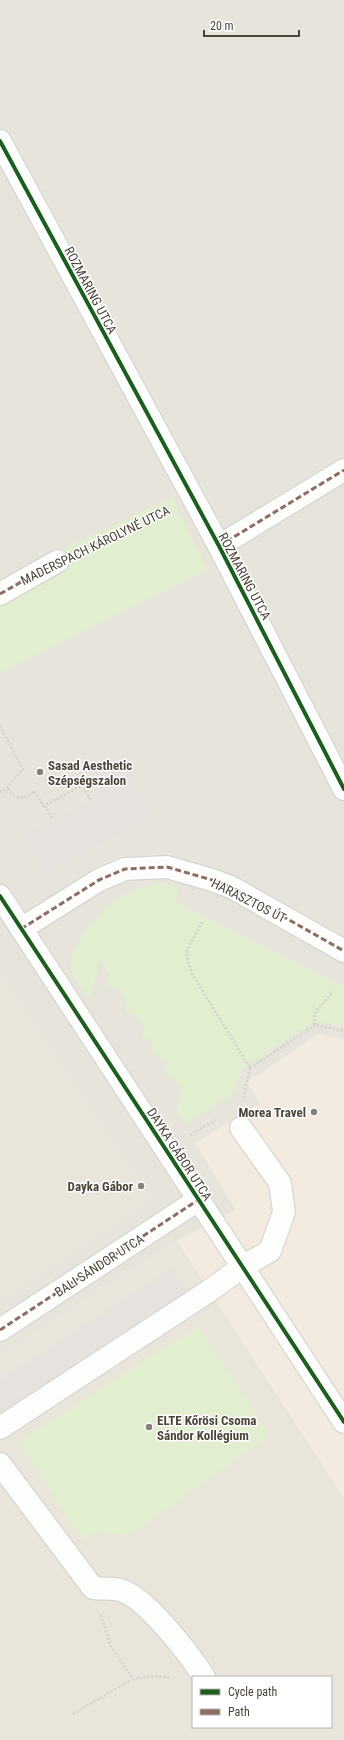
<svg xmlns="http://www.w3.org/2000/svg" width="344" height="1740" font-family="'Roboto Condensed',sans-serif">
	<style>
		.residential { fill: #e7e4dc }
		.commercial { fill: #f3ebdf }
		.education { fill: #eae5da; fill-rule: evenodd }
		.green { fill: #e1eecf }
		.parking { fill: #e6e3df }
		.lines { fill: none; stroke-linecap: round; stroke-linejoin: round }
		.minor-casing { stroke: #d2d0cb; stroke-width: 24 }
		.path { stroke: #d3d2cc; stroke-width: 2.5; stroke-dasharray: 2 2; stroke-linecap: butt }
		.minor { stroke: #fdfdfc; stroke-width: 22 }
		.quiet { stroke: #8d6e63; stroke-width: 3; stroke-dasharray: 6 3; stroke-linecap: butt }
		.cycleway-casing { stroke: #fff; stroke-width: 6 }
		.cycleway { stroke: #1b5e20; stroke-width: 4 }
		.poi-dot { fill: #868178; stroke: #fff; stroke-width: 1.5 }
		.labels { text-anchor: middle; stroke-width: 3; stroke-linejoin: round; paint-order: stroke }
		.street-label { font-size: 13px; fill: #4b4439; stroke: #fff }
		.poi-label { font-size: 13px; font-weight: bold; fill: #4b4439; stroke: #fff; text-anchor: start }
	</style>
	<rect width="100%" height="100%" fill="#f4f2ee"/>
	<path class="residential" d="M0 0H344V1039L318 1034 247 1083 260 1103 236 1210 177 1241 0 1357Z"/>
	<path class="commercial" d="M318 1034 344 1039V1498L177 1241 236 1210 195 1143 260 1103 247 1083Z"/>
	<path class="education" d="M0 970 152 1201 0 1301Z
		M177 1241 344 1498V1740H0V1357ZM193 1677H331V1727H193Z"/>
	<path class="green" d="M172 497 208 570 0 673V600L48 556Z
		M167 882 176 887 178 895 173 900 344 986V1026L314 1022 242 1069 236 1092 184 1125 176 1110 181 1089 174 1080 164 1072 166 1062 153 1052 152 1040 141 1038 145 1029 135 1015 125 1013 127 1004 121 991 107 986 109 974 100 959 90 1000C84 991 72 978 71 966 71 954 77 945 83 935 103 903 129 887 167 882Z
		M198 1326 270 1436 128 1536 95 1533 82 1541 18 1442Z"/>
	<path class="parking" d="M123 760 152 816 45 875 24 834 97 798 104 784 103 769Z
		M172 1268 193 1301 0 1428V1380Z"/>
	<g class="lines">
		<g class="minor-casing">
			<path id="minor" d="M0 141 219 546 344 789
				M219 546 344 470
				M0 594 58 561
				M0 896 344 1422
				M21 929 99 880 125 869 167 867 212 880 231 887 344 951
				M0 1330 198 1200
				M0 1428 209 1291 242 1267 270 1251 284 1212 280 1183 241 1128
				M0 1464 93 1588C102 1589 112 1588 120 1590 145 1596 190 1655 204 1677"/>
		</g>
		<path class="path" d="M81 550 167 509
			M0 726 23 770C14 777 10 788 0 792
			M8 789C15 801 25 799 34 791L44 806 83 785 91 801
			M45 806 53 820
			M202 922 186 952 191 972 250 1068 243 1100
			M315 1025 314 1014 333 991
			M250 1068 315 1025 344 1031
			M190 1135 215 1120
			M101 1615 111 1647 133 1679
			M73 1714 133 1679 156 1676 171 1678"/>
		<use href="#minor" class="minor"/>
		<path class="quiet" d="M219 546 344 470
			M0 594 58 561
			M21 929 99 880 125 869 167 867 212 880 231 887 344 951
			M0 1330 198 1200"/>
		<g class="cycleway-casing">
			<path id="cycleway" d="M0 141 219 546 344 789
				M0 896 344 1422"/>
		</g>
		<use href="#cycleway" class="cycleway"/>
	</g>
	<g class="poi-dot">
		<circle cx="40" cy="772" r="4"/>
		<circle cx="314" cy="1112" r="4"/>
		<circle cx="141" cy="1186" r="4"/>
		<circle cx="149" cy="1427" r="4"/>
	</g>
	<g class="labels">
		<g class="street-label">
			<text transform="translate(91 290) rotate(62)" y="5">ROZMARING UTCA</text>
			<text transform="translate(95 545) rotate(-26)" y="5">MADERSPACH KÁROLYNÉ UTCA</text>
			<text transform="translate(245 576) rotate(62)" y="5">ROZMARING UTCA</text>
			<text transform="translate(249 900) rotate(27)" y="5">HARASZTOS ÚT</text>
			<text transform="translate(180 1154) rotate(57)" y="5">DAYKA GÁBOR UTCA</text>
			<text transform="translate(99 1265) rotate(-33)" y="5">BALI SÁNDOR UTCA</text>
		</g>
		<g class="poi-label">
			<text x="48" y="770">Sasad Aesthetic<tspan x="48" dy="15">Szépségszalon</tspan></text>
			<text x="306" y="1117" text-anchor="end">Morea Travel</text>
			<text x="133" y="1191" text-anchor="end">Dayka Gábor</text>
			<text x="157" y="1425">ELTE Kőrösi Csoma<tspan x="157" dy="15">Sándor Kollégium</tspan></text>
		</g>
	</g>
	<rect x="192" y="1676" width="140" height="52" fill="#ffffff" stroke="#b7b4b0"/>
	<rect x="200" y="1689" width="20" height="6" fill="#1b5e20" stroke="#b7b4b0"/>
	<text x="228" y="1696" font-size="12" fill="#4b4439">Cycle path</text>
	<rect x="200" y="1709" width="20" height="6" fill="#8d6e63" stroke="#b7b4b0"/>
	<text x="228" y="1716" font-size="12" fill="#4b4439">Path</text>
	<path d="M204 30v6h95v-6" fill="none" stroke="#4b4439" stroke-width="2"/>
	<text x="210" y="30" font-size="12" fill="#4b4439" stroke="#ffffff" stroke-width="3" paint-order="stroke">20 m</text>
</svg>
